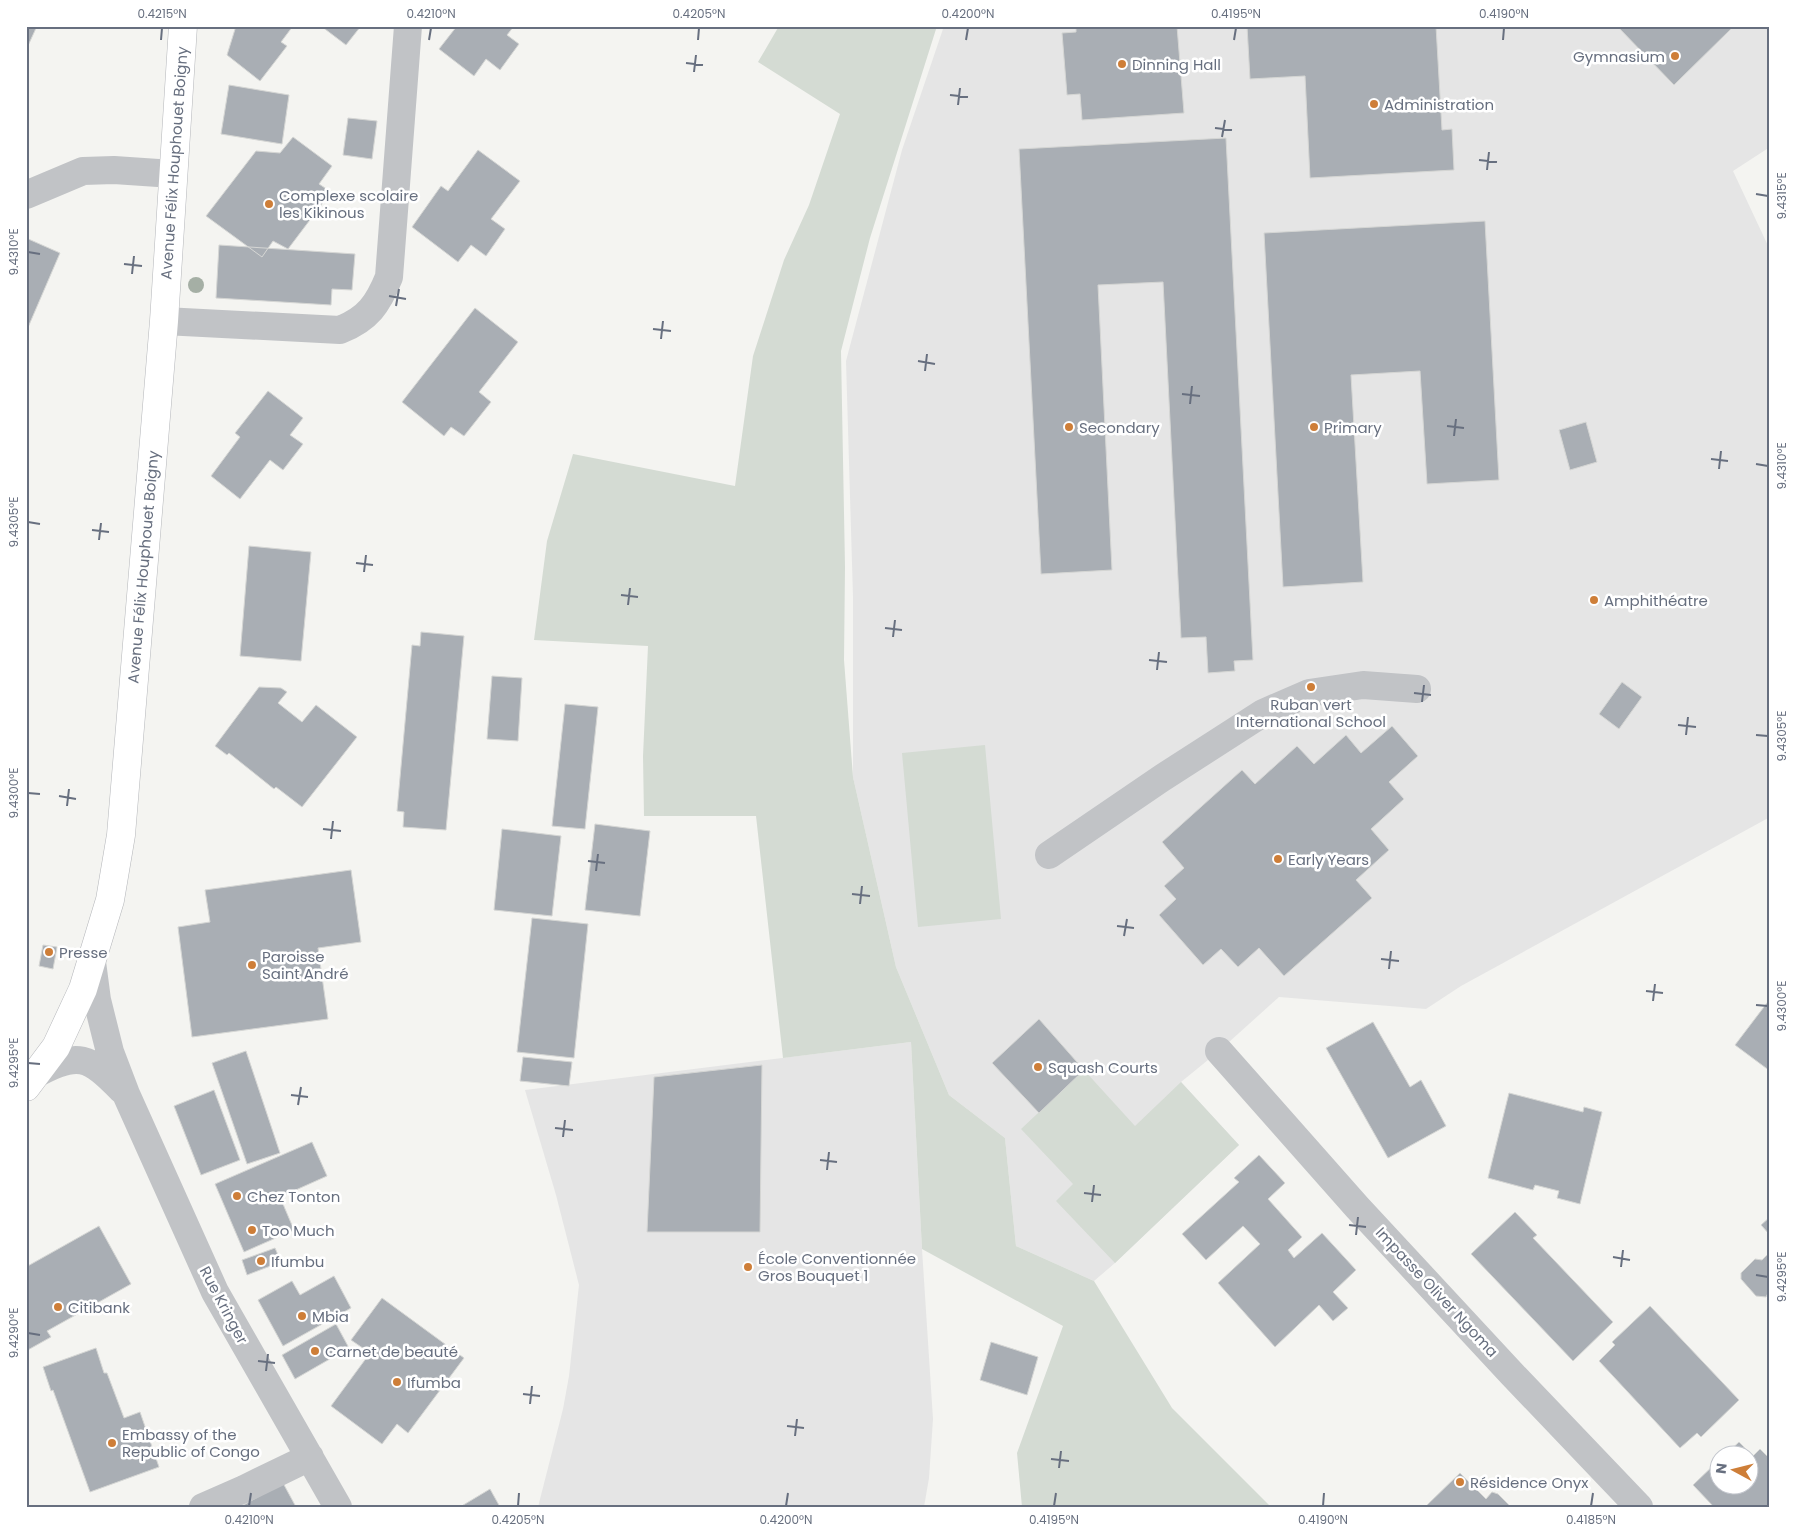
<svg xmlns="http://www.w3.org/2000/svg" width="1796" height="1533" viewBox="0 0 1796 1533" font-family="Poppins,sans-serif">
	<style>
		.built { fill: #e5e5e5 }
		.green { fill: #d4dbd3 }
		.building { fill: #a9aeb4; stroke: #d5d6d4 }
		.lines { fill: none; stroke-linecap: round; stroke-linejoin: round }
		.major-casing { stroke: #b4b6ba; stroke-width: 29 }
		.minor { stroke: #c1c3c6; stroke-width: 28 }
		.major { stroke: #fff; stroke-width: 28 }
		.tree { fill: #a5afa5 }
		.ticks { fill: none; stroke: #676f7f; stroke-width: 2 }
		.poi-dot { fill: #ce7e38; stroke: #fff; stroke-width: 2 }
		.labels { text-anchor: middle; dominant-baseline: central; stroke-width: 5; stroke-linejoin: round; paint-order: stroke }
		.poi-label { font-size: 15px; fill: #676f7f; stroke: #fff; text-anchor: start }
		.street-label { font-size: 15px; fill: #676f7f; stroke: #fff }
		.neatline { fill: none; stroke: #676f7f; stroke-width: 2 }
		.ticks-label { font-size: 12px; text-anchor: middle; fill: #676f7f }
	</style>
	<rect width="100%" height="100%" fill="#f4f4f1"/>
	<path class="built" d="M 944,26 L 1770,26 L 1770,147 L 1733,171 L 1770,250 L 1770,817 L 1461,986 L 1426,1009 L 1279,997 L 1219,1051 L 1181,1082 L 1239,1145 L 1115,1263 L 1094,1281 L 1016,1246 L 1005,1138 L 949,1095 L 896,967 L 853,777 L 853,597 L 846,361 L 902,150 Z
		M 911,1042 L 922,1249 L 933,1419 L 929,1478 L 924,1507 L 538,1507 L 563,1409 L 569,1376 L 579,1285 L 556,1195 L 525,1090 Z"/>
	<path class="green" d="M 779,26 L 937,26 L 870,238 L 841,351 L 845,567 L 844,660 L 853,777 L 896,967 L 949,1095 L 1005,1138 L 1016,1246 L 1094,1281 L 1172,1408 L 1271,1507 L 1022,1507 L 1017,1453 L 1063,1326 L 922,1249 L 911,1042 L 783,1058 L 756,816 L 644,816 L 643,756 L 648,646 L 534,640 L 547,541 L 573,454 L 735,486 L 753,356 L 784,260 L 809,205 L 840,114 L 758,62 Z
		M 985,745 L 1001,919 L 918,927 L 902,753 Z
		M 1084,1070 L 1135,1126 L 1181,1082 L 1239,1145 L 1115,1263 L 1056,1201 L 1073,1184 L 1021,1129 Z"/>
	<path class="building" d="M 26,26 L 37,26 L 26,50 Z
		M 236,26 L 293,26 L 281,42 L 287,46 L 260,81 L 227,55 Z
		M 321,26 L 361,26 L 346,45 Z
		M 457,26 L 514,26 L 507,35 L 519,44 L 500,70 L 486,59 L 474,76 L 439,49 Z
		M 1076,26 L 1177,26 L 1184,113 L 1082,120 L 1080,94 L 1067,95 L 1062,33 L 1076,32 Z
		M 1247,26 L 1436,26 L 1442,130 L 1452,129 L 1454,170 L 1310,178 L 1305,76 L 1250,79 Z
		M 1617,26 L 1734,26 L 1674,85 Z
		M 229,85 L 289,95 L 282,144 L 221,134 Z
		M 348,118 L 377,121 L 372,159 L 343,155 Z
		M 293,137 L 332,166 L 319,184 L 331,192 L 288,249 L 273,241 L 262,257 L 206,216 L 256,151 L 280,153 Z
		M 1226,138 L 1253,660 L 1234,661 L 1235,671 L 1208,673 L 1206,637 L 1181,638 L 1163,282 L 1098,285 L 1112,570 L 1041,574 L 1019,149 Z
		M 478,150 L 520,181 L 491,219 L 505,229 L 486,256 L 471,245 L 458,262 L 412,227 L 441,186 L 448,191 Z
		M 1485,221 L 1499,480 L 1427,484 L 1420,371 L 1351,375 L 1363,582 L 1283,587 L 1264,233 Z
		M 26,238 L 60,253 L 26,332 Z
		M 219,245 L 355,254 L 352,290 L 332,289 L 331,305 L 216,298 Z
		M 475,308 L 518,342 L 479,392 L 491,402 L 464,436 L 451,427 L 444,436 L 402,402 Z
		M 268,391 L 303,418 L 290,435 L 303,444 L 283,470 L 270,460 L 240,499 L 211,476 L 240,437 L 235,433 Z
		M 1586,422 L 1597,462 L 1570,470 L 1559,430 Z
		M 249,546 L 311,552 L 301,661 L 240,656 Z
		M 421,632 L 464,636 L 446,830 L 403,827 L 404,812 L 397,811 L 412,645 L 420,646 Z
		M 492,676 L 522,678 L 518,741 L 487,739 Z
		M 1622,682 L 1642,697 L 1619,729 L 1599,714 Z
		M 259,687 L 281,688 L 287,692 L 278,703 L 302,722 L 316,705 L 357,737 L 302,807 L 276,787 L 274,789 L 229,753 L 227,755 L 215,746 Z
		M 565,704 L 598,707 L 585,829 L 552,826 Z
		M 1392,726 L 1418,756 L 1389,782 L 1404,799 L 1371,829 L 1389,850 L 1356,880 L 1372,898 L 1284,976 L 1259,948 L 1238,967 L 1221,949 L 1203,965 L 1159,915 L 1176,899 L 1164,886 L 1184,868 L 1162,842 L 1242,770 L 1255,784 L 1297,746 L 1314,764 L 1346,735 L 1361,753 Z
		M 595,824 L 650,831 L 640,916 L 585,910 Z
		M 502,829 L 561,836 L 552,916 L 494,910 Z
		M 351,870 L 361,942 L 318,948 L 328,1019 L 192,1037 L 178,927 L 210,922 L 205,890 Z
		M 532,918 L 588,924 L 574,1058 L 517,1052 Z
		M 43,945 L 57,947 L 53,969 L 39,966 Z
		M 1770,999 L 1770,1071 L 1735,1045 Z
		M 1039,1019 L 1084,1070 L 1039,1113 L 992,1063 Z
		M 1373,1022 L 1410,1087 L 1421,1080 L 1446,1126 L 1388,1158 L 1326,1048 Z
		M 246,1051 L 280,1153 L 247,1164 L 212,1063 Z
		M 523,1057 L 572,1062 L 569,1086 L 520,1081 Z
		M 762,1065 L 760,1232 L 647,1232 L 654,1077 Z
		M 214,1090 L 240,1160 L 201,1175 L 174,1106 Z
		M 1509,1093 L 1583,1112 L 1584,1107 L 1602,1112 L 1580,1204 L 1557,1198 L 1559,1191 L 1535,1185 L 1533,1190 L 1488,1178 Z
		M 312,1142 L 327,1176 L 280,1197 L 294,1230 L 244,1252 L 215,1184 Z
		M 1259,1155 L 1285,1183 L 1268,1199 L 1302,1237 L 1288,1250 L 1294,1258 L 1322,1233 L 1356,1270 L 1333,1292 L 1348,1308 L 1333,1321 L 1319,1305 L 1275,1347 L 1218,1283 L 1260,1244 L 1243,1226 L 1206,1260 L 1182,1234 L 1239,1182 L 1234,1178 Z
		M 1515,1212 L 1537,1235 L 1533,1238 L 1613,1322 L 1573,1361 L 1471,1254 Z
		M 1770,1217 L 1770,1235 L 1761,1225 Z
		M 99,1226 L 131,1284 L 47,1331 L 51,1337 L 26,1351 L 26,1267 Z
		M 275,1248 L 281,1262 L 247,1275 L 242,1260 Z
		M 1770,1252 L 1770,1295 L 1768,1293 L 1766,1297 L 1756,1296 L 1741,1279 L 1741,1273 L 1755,1259 L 1762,1260 Z
		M 334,1276 L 351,1308 L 283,1346 L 258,1300 L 292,1281 L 300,1295 Z
		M 382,1298 L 464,1358 L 408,1433 L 397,1424 L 382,1444 L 331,1406 L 370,1353 L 351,1340 Z
		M 1650,1306 L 1739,1400 L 1701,1437 L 1697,1433 L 1680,1448 L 1599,1361 L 1615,1345 L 1612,1342 Z
		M 336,1324 L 349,1348 L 295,1379 L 282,1355 Z
		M 991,1342 L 1038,1357 L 1027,1395 L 980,1380 Z
		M 96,1348 L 104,1373 L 107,1373 L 124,1418 L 140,1412 L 159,1467 L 90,1492 L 53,1390 L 51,1391 L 43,1367 Z
		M 1739,1442 L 1753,1456 L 1760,1449 L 1770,1459 L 1770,1507 L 1714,1507 L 1693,1485 L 1718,1461 L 1718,1486 L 1748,1486 L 1748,1456 L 1724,1456 Z
		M 1460,1473 L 1486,1499 L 1492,1492 L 1498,1494 L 1511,1507 L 1425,1507 Z
		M 283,1483 L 296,1507 L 240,1507 Z
		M 490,1489 L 500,1507 L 460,1507 Z"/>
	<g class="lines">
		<defs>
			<path id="major" d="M 26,1087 L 56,1047 L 83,989 L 110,900 L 121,835 L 164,321 L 183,26"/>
		</defs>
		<use href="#major" class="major-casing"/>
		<path class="minor" d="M 26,195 L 83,171 L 114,170 L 173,174
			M 164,321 L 340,330 C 368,319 378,304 389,277 L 408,26
			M 1049,855 L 1162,778 L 1263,713 L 1309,693 L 1363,685 L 1417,689
			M 92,962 L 97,1000 L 110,1052 L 126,1094 L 215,1292 L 338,1507
			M 1219,1051 L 1357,1207 L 1512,1374 L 1639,1507
			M 36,1074 C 78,1051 89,1056 122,1090
			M 203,1507 L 244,1489 L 310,1457"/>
		<use href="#major" class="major"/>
	</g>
	<circle class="tree" cx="196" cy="285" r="8"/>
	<path class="ticks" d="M 161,40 L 162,28M 429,40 L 431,28M 698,40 L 699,28M 966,40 L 968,28M 1234,40 L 1236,28M 1503,40 L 1504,28M 686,63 L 703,65M 694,72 L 696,55M 950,95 L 968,97M 958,105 L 960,88M 1215,128 L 1232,130M 1222,137 L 1225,120M 1479,160 L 1497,162M 1487,170 L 1489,152M 1756,194 L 1768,196M 28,252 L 40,254M 124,264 L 142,266M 132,274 L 134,256M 389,296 L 406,299M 396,306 L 399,289M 653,329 L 671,331M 661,339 L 663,321M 918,361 L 935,364M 925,371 L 927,354M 1182,394 L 1200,396M 1190,404 L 1192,386M 1447,426 L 1464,428M 1454,436 L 1456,419M 1711,459 L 1728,461M 1756,464 L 1768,466M 1719,469 L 1721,451M 28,522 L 40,524M 92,530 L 109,532M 99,540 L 101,523M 356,563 L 373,565M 364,572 L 366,555M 621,595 L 638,597M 628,605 L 630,588M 885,628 L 902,630M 893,637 L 895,620M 1149,660 L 1167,662M 1157,670 L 1159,652M 1414,693 L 1431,695M 1422,702 L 1424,685M 1678,725 L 1696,727M 1686,735 L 1688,717M 1756,735 L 1768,736M 28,793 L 40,794M 59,796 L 76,799M 67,806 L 69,789M 323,829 L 341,831M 331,839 L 333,821M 588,861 L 605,863M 596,871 L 598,854M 852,894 L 870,896M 860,904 L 862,886M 1117,926 L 1134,928M 1124,936 L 1127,919M 1381,959 L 1399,961M 1389,969 L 1391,951M 1646,991 L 1663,993M 1653,1001 L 1655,984M 1756,1005 L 1768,1006M 28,1063 L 40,1064M 291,1095 L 308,1097M 298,1105 L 301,1087M 555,1128 L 573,1130M 563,1137 L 565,1120M 820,1160 L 837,1162M 827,1170 L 829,1152M 1084,1193 L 1101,1195M 1092,1202 L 1094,1185M 1349,1225 L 1366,1227M 1356,1235 L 1358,1217M 1613,1257 L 1630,1260M 1621,1267 L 1623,1250M 1756,1275 L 1768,1277M 28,1333 L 40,1335M 258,1361 L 275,1363M 266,1371 L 268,1354M 523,1394 L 540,1396M 530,1404 L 532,1386M 787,1426 L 804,1428M 795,1436 L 797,1419M 1051,1459 L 1069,1461M 1059,1468 L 1061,1451M 249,1506 L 251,1493M 518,1506 L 519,1493M 786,1506 L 788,1493M 1054,1506 L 1056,1493M 1323,1506 L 1324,1493M 1591,1506 L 1593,1493"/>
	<g class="poi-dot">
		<circle cx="1675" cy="56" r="5"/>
		<circle cx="1122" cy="64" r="5"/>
		<circle cx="1374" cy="104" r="5"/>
		<circle cx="269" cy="204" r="5"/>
		<circle cx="1069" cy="427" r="5"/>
		<circle cx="1314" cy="427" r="5"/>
		<circle cx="1594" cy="600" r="5"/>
		<circle cx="1311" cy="687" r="5"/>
		<circle cx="1278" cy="859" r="5"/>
		<circle cx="49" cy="952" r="5"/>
		<circle cx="252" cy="965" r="5"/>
		<circle cx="1038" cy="1067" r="5"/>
		<circle cx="237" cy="1196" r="5"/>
		<circle cx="252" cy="1230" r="5"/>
		<circle cx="261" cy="1261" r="5"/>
		<circle cx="748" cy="1267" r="5"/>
		<circle cx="58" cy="1307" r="5"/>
		<circle cx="302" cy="1316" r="5"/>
		<circle cx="315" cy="1351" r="5"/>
		<circle cx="397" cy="1382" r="5"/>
		<circle cx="112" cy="1443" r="5"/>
		<circle cx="1460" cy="1482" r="5"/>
	</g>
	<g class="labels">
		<g class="poi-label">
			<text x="1665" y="56" text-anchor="end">Gymnasium</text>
			<text x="1132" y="64">Dinning Hall</text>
			<text x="1384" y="104">Administration</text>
			<text x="279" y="195">Complexe scolaire<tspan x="279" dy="17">les Kikinous</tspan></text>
			<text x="1079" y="427">Secondary</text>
			<text x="1324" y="427">Primary</text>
			<text x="1604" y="600">Amphithéatre</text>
			<text x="1311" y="704" text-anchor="middle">Ruban vert<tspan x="1311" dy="17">International School</tspan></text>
			<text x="1288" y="859">Early Years</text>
			<text x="59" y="952">Presse</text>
			<text x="262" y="956">Paroisse<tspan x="262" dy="17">Saint André</tspan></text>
			<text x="1048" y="1067">Squash Courts</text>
			<text x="247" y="1196">Chez Tonton</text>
			<text x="262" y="1230">Too Much</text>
			<text x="758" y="1258">École Conventionnée<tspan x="758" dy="17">Gros Bouquet 1</tspan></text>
			<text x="271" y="1261">Ifumbu</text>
			<text x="68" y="1307">Citibank</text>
			<text x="312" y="1316">Mbia</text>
			<text x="325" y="1351">Carnet de beauté</text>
			<text x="407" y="1382">Ifumba</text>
			<text x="122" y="1434">Embassy of the<tspan x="122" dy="17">Republic of Congo</tspan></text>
			<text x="1470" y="1482">Résidence Onyx</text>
		</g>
		<g class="street-label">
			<text transform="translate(174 163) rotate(-86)">Avenue Félix Houphouet Boigny</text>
			<text transform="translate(143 567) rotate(-85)">Avenue Félix Houphouet Boigny</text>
			<text transform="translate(1437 1292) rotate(47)">Impasse Oliver Ngoma</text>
			<text transform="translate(224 1305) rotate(62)">Rue Kringer</text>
		</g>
	</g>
	<rect width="1796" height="1533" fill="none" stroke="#ffffff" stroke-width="55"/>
	<g transform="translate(1734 1470) rotate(277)"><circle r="24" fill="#ffffff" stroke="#c2c5cc"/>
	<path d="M0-4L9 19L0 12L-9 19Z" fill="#ce7e38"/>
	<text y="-8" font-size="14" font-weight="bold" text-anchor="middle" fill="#676f7f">N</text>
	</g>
	<rect x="28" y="28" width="1740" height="1478" class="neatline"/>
	<g class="ticks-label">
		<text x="162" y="18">0.4215°N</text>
		<text x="431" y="18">0.4210°N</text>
		<text x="699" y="18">0.4205°N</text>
		<text x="968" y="18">0.4200°N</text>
		<text x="1236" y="18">0.4195°N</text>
		<text x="1504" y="18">0.4190°N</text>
		<text transform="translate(1782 196) rotate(-90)" y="4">9.4315°E</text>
		<text transform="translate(14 252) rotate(-90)" y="4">9.4310°E</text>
		<text transform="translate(1782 466) rotate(-90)" y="4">9.4310°E</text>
		<text transform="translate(14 522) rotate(-90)" y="4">9.4305°E</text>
		<text transform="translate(1782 736) rotate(-90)" y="4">9.4305°E</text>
		<text transform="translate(14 793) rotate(-90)" y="4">9.4300°E</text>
		<text transform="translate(1782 1006) rotate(-90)" y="4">9.4300°E</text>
		<text transform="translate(14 1063) rotate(-90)" y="4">9.4295°E</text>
		<text transform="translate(1782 1277) rotate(-90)" y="4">9.4295°E</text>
		<text transform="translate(14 1333) rotate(-90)" y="4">9.4290°E</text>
		<text x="249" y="1524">0.4210°N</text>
		<text x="518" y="1524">0.4205°N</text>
		<text x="786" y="1524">0.4200°N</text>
		<text x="1054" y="1524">0.4195°N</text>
		<text x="1323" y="1524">0.4190°N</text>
		<text x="1591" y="1524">0.4185°N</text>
	</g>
</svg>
